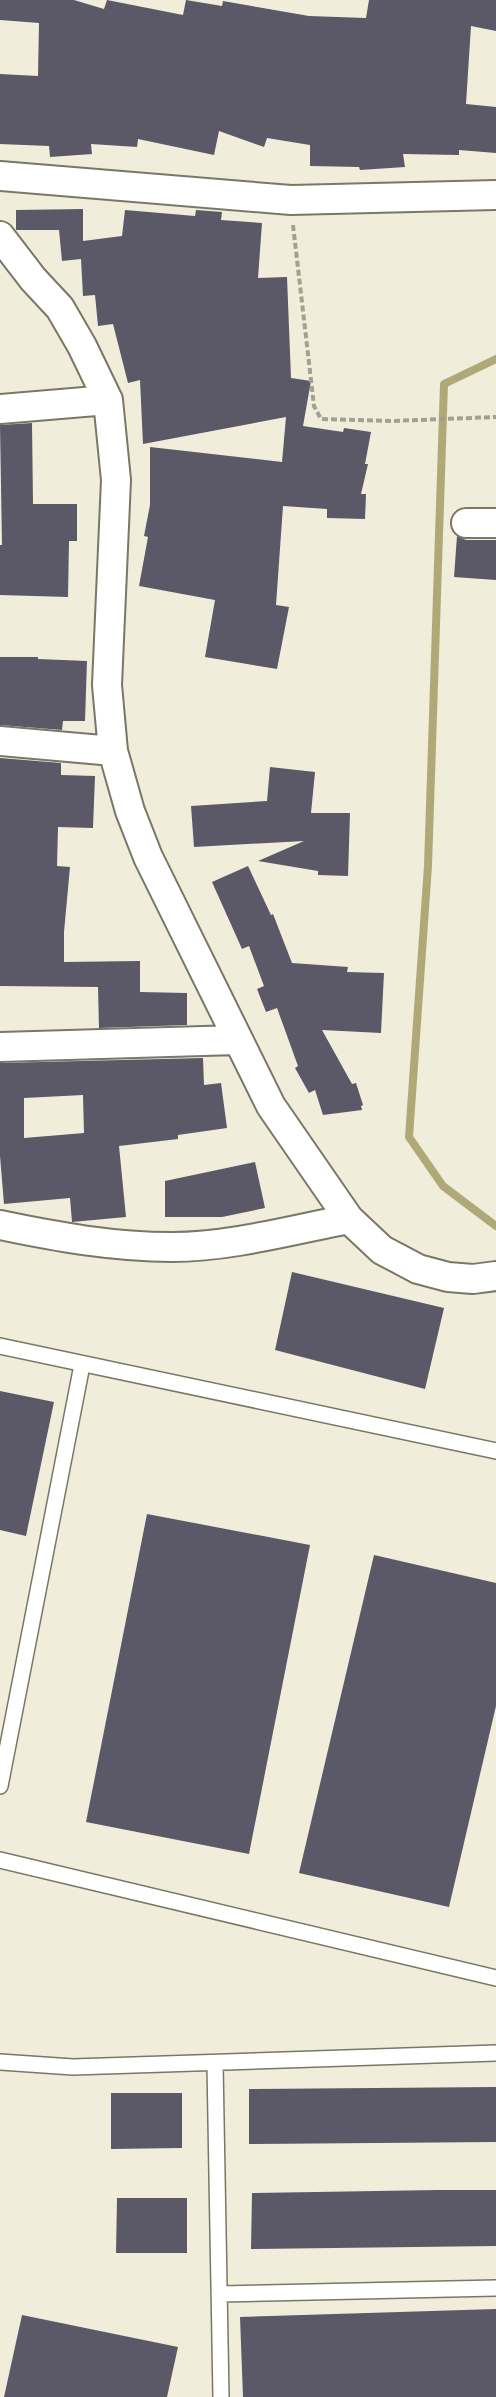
<svg xmlns="http://www.w3.org/2000/svg" width="496" height="2397" viewBox="0 0 496 2397" font-family="Cabin,sans-serif">
	<style>
		.lines { fill: none; stroke-linecap: round; stroke-linejoin: round }
		.stream { stroke: #b0a977; stroke-width: 8 }
		.building { fill: #5b5868; fill-rule: evenodd }
		.service-casing { stroke: #797766; stroke-width: 18 }
		.minor-casing { stroke: #797766; stroke-width: 32 }
		.path { stroke: #a1a091; stroke-width: 4; stroke-dasharray: 6 3; stroke-linecap: butt }
		.service { stroke: #fff; stroke-width: 15 }
		.minor { stroke: #fff; stroke-width: 28 }
	</style>
	<rect width="100%" height="100%" fill="#f0eedb"/>
	<g class="lines">
		<path class="stream" d="M 496,359 L 444,384 L 428,866 L 409,1137 L 443,1186 L 496,1226"/>
	</g>
	<path class="building" d="M 0,0 L 74,0 L 104,9 L 107,0 L 183,15 L 186,0 L 222,6 L 223,1 L 309,16 L 366,18 L 369,0 L 496,0 L 496,31 L 471,26 L 466,104 L 496,107 L 496,153 L 459,150 L 459,155 L 403,154 L 405,167 L 360,170 L 359,167 L 310,166 L 310,145 L 267,138 L 264,147 L 219,131 L 214,155 L 138,139 L 137,147 L 91,144 L 92,154 L 50,157 L 49,146 L 0,144 L 0,74 L 38,76 L 39,23 L 0,20 Z
		M 83,209 L 83,241 L 122,236 L 125,210 L 195,216 L 196,210 L 222,212 L 221,220 L 262,223 L 258,278 L 287,277 L 291,378 L 311,381 L 303,426 L 343,432 L 344,428 L 371,432 L 365,464 L 368,464 L 361,494 L 366,494 L 365,519 L 327,518 L 327,509 L 283,506 L 276,605 L 289,607 L 277,669 L 205,657 L 215,600 L 139,586 L 148,537 L 144,536 L 150,505 L 150,447 L 282,462 L 286,417 L 143,444 L 140,380 L 128,383 L 113,324 L 98,326 L 95,295 L 83,296 L 81,259 L 62,261 L 59,230 L 16,230 L 16,210 Z
		M 32,423 L 33,504 L 77,504 L 77,541 L 69,541 L 68,597 L 0,595 L 0,545 L 2,545 L 0,425 Z
		M 457,536 L 466,540 L 496,540 L 496,580 L 454,577 Z
		M 0,657 L 38,657 L 38,659 L 87,661 L 85,721 L 63,721 L 62,730 L 0,725 Z
		M 0,758 L 61,763 L 61,775 L 95,776 L 93,828 L 58,827 L 57,866 L 70,867 L 64,932 L 64,962 L 140,961 L 140,992 L 187,993 L 187,1025 L 99,1028 L 98,987 L 0,986 Z
		M 270,767 L 315,772 L 311,813 L 350,813 L 348,876 L 318,875 L 318,871 L 258,861 L 304,841 L 194,847 L 191,806 L 267,801 Z
		M 248,866 L 271,915 L 273,914 L 292,963 L 348,967 L 347,972 L 384,973 L 381,1033 L 322,1030 L 352,1084 L 356,1083 L 363,1105 L 361,1106 L 362,1110 L 323,1115 L 315,1090 L 309,1093 L 295,1068 L 298,1066 L 277,1008 L 266,1012 L 257,989 L 264,986 L 249,946 L 242,949 L 212,882 Z
		M 203,1058 L 204,1085 L 221,1083 L 227,1128 L 178,1135 L 178,1139 L 119,1146 L 126,1217 L 72,1222 L 70,1198 L 4,1204 L 0,1156 L 0,1063 ZM 83,1095 L 84,1133 L 24,1138 L 24,1098 Z
		M 255,1162 L 265,1208 L 222,1217 L 165,1217 L 165,1181 Z
		M 292,1272 L 444,1308 L 425,1389 L 275,1350 Z
		M 0,1391 L 54,1402 L 26,1536 L 0,1530 Z
		M 147,1514 L 310,1545 L 249,1854 L 86,1822 Z
		M 374,1555 L 496,1583 L 496,1706 L 449,1907 L 299,1873 Z
		M 496,2087 L 496,2142 L 249,2144 L 249,2089 Z
		M 111,2093 L 182,2093 L 182,2148 L 111,2149 Z
		M 438,2190 L 496,2190 L 496,2246 L 251,2249 L 252,2193 Z
		M 117,2198 L 187,2198 L 187,2253 L 116,2253 Z
		M 496,2309 L 496,2397 L 243,2397 L 240,2317 Z
		M 22,2315 L 178,2347 L 167,2397 L 4,2397 Z"/>
	<g class="lines">
		<defs>
			<path id="service" d="M 0,1346 L 496,1451
				M 0,1786 L 82,1365
				M 0,1860 L 496,1978
				M 0,2062 L 73,2067 L 496,2053
				M 215,2064 L 221,2397
				M 220,2294 L 496,2288"/>
			<path id="minor" d="M 0,176 L 291,200 L 496,195
				M 0,236 L 33,279 L 60,308 L 82,346 L 108,400 L 116,480 L 107,685 L 113,751 L 130,811 L 148,857 L 271,1106 L 349,1219 L 382,1250 L 418,1269 L 448,1277 L 473,1279 L 496,1276
				M 0,409 L 108,400
				M 466,523 L 496,523
				M 0,741 L 113,751
				M 0,1047 L 237,1040
				M 0,1225 C 57,1237 114,1247 172,1247 C 230,1247 292,1230 349,1219"/>
		</defs>
		<use href="#service" class="service-casing"/>
		<use href="#minor" class="minor-casing"/>
		<path class="path" d="M 293,225 L 314,406 L 321,419 L 392,421 L 496,417"/>
		<use href="#service" class="service"/>
		<use href="#minor" class="minor"/>
	</g>
</svg>
